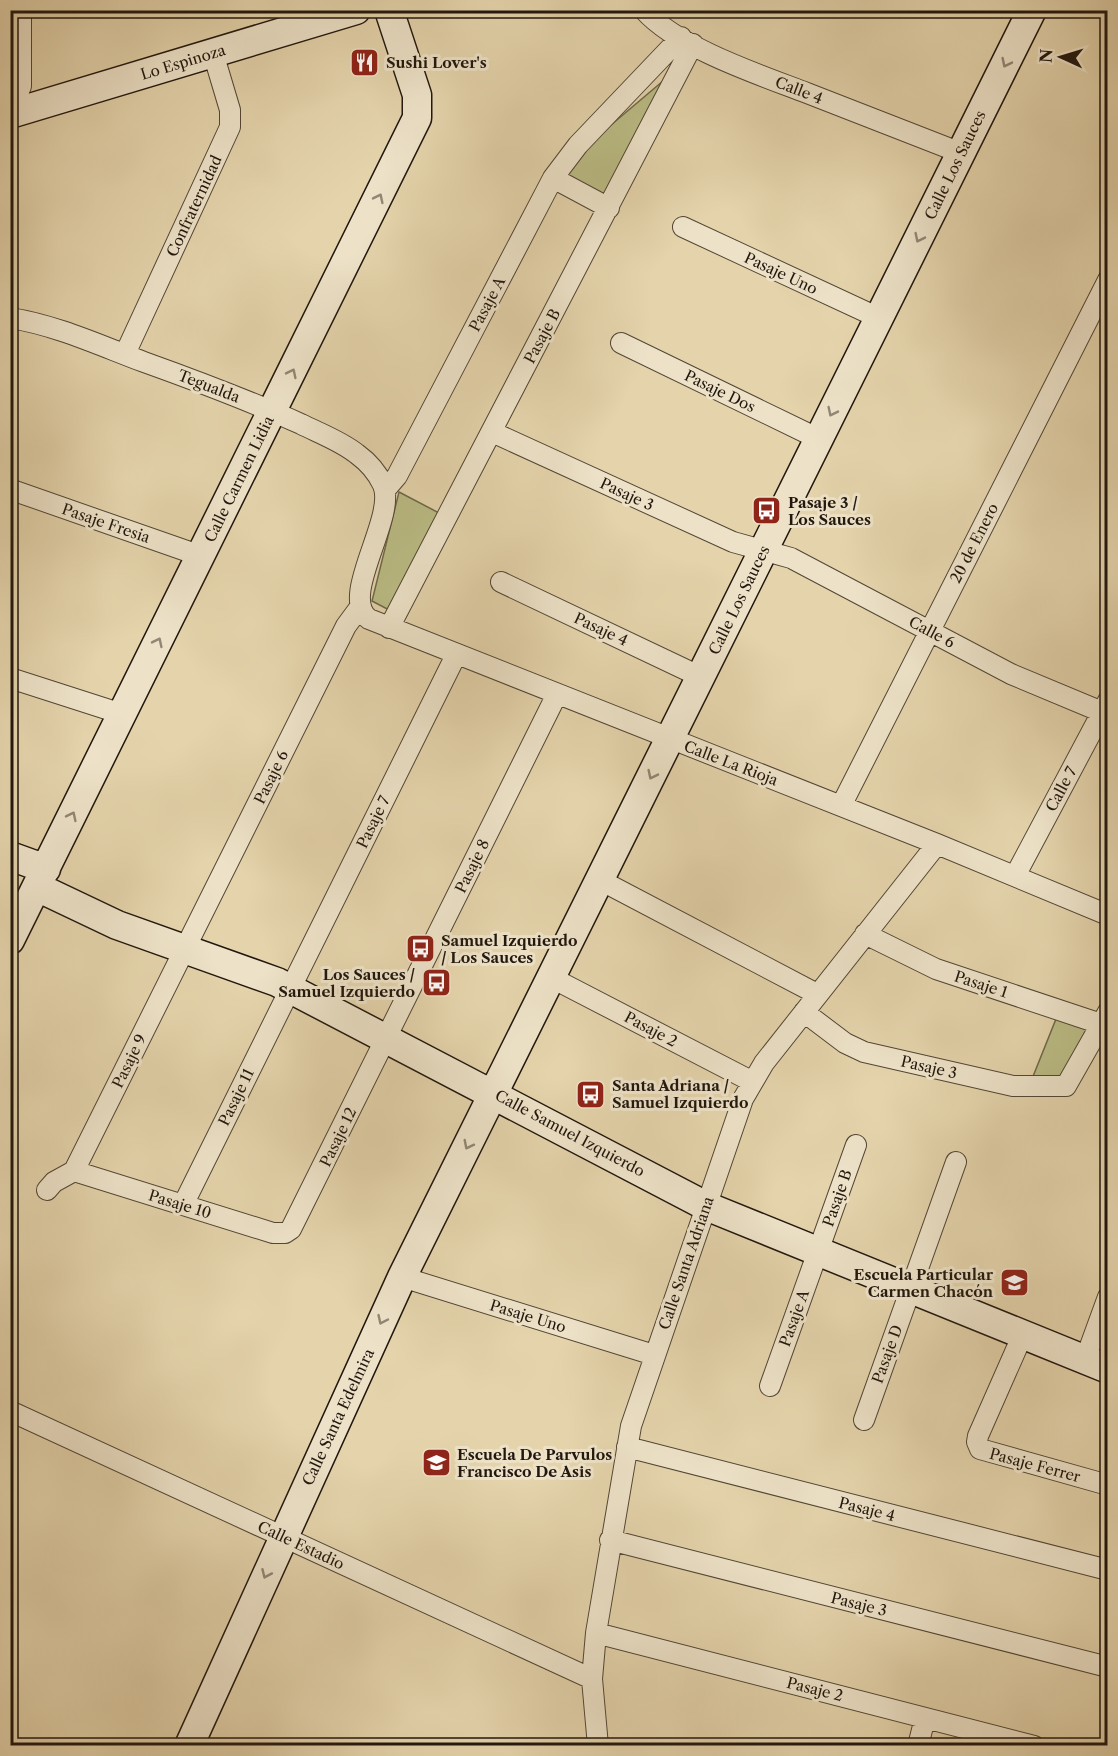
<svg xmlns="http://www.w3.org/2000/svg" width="1118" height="1756" viewBox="0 0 1118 1756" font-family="'Libre Caslon Text',serif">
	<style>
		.green { fill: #babb84; stroke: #6e6949; stroke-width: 1.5 }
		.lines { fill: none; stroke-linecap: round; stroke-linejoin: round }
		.street-casing { stroke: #524635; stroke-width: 22 }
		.secondary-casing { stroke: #21170e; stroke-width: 31 }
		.street { stroke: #ede2c8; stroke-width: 20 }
		.secondary { stroke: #ede2c8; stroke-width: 28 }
		.oneway { stroke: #918774 }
		.labels { text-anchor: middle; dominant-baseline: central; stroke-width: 6; stroke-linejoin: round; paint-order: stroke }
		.street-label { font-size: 15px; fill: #21170e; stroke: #ede2c8 }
		.poi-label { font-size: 15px; font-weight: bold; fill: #21170e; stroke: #ede2c8; text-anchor: start }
	</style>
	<rect width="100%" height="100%" fill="#e4d3ab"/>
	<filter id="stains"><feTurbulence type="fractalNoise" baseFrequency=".00333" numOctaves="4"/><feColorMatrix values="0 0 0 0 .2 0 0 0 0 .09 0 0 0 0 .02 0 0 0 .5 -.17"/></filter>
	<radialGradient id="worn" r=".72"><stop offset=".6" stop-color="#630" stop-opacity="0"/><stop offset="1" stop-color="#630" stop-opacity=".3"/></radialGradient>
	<path class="green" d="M 676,70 L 607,200 L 565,176 L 579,152 Z
		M 399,492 L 441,514 L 391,611 L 372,601 Z
		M 1056,1019 L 1089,1027 L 1062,1076 L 1032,1079 Z"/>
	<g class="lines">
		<defs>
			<path id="street" d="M 644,10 C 678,48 760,75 807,93 C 859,113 910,133 961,153
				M 10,114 L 21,86 L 21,10
				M 553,178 L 609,208
				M 683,227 L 879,318
				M 10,318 C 56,325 101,346 144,362 C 197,381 250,401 301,424 C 319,433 341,441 357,454 C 368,462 377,472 383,485 C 397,518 338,597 369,619 L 937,844 L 1108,915
				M 621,343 L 819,439
				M 125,354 L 230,127 L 230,110 L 213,53
				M 492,432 L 733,542 L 791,558 L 1011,674 L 1102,712
				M 12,490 L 201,556
				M 385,490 L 397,476 L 553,178 L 578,145 L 681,37
				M 501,582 L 701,677
				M 389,628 L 693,44
				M 10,678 L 122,714
				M 841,806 L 1108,280
				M 1015,876 L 1108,701
				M 600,880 L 817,994
				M 865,934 L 936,969 L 1101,1024
				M 552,978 L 751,1081
				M 804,1012 L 845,1043 L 864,1052 L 1013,1086 L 1066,1086 L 1108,1012
				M 74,1171 L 273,1233 L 285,1233 L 291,1229 L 557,694
				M 47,1190 L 54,1182 L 74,1171 L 346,626 L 360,607
				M 183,1205 L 456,655
				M 402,1277 L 654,1355
				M 1023,1334 L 978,1436 L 977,1442 L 980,1449 L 1108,1485
				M 1085,1360 L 1108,1297
				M 770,1386 L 856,1145
				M 10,1411 L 592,1679
				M 864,1420 L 956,1162
				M 627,1447 L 1108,1570
				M 610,1540 L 1108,1667
				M 596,1633 L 1034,1746
				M 598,1746 L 592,1679 L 596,1633 L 631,1426 L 743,1099 L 764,1063 L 937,844
				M 918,1746 L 925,1718"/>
			<path id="secondary" d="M 10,114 L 356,10
				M 10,856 L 46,869
				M 37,887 L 117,925 L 277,982 L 706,1206 L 1108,1369
				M 10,940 L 417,118 L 417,95 L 389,10
				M 189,1746 L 402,1277 L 1032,10"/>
		</defs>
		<use href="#street" class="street-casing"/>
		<use href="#secondary" class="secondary-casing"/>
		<use href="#street" class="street"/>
		<use href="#secondary" class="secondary"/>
	</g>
	<defs><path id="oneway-chevron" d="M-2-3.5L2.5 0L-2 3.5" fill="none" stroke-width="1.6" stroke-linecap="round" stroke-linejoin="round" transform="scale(1.5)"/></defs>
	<g class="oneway">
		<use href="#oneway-chevron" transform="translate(1006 63) rotate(116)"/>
		<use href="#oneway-chevron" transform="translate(379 198) rotate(-64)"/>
		<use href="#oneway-chevron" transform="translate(919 238) rotate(116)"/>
		<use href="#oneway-chevron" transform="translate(292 373) rotate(-64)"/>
		<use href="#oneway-chevron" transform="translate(832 412) rotate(116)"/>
		<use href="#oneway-chevron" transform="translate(158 642) rotate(-64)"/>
		<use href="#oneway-chevron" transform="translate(652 775) rotate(116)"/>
		<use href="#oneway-chevron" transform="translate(72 816) rotate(-64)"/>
		<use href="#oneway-chevron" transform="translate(468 1145) rotate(117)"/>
		<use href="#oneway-chevron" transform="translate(382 1320) rotate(115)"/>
		<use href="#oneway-chevron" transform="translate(266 1574) rotate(114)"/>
	</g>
	<defs>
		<symbol id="restaurant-square" viewBox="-11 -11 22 22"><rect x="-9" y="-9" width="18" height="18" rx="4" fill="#8f2418" stroke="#ede2c8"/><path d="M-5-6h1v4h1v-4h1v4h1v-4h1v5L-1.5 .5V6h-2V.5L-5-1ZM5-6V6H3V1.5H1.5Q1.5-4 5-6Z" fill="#fff"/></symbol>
		<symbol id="bus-square" viewBox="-11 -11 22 22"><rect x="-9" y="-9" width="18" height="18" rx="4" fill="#8f2418" stroke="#ede2c8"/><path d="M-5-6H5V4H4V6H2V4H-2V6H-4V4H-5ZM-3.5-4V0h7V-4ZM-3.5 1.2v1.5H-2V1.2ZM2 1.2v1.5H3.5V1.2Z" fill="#fff"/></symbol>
		<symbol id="school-square" viewBox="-11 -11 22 22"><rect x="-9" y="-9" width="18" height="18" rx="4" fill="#8f2418" stroke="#ede2c8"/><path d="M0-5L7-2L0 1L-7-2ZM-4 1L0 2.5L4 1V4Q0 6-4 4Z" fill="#fff"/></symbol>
	</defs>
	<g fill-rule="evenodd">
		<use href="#restaurant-square" x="348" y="46" width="33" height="33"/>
		<use href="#bus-square" x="750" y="494" width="33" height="33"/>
		<use href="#bus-square" x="404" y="932" width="33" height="33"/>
		<use href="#bus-square" x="420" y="966" width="33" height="33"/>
		<use href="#bus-square" x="574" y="1078" width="33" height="33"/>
		<use href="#school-square" x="998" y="1266" width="33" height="33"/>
		<use href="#school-square" x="420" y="1446" width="33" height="33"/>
	</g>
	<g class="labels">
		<g class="street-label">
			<text transform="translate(183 62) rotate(-17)">Lo Espinoza</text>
			<text transform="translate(799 90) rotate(21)">Calle 4</text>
			<text transform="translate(955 165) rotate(-64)">Calle Los Sauces</text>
			<text transform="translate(194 206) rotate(-65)">Confraternidad</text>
			<text transform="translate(781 273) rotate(25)">Pasaje Uno</text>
			<text transform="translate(487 304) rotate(-62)">Pasaje A</text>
			<text transform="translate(542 336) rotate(-62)">Pasaje B</text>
			<text transform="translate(209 386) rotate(21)">Tegualda</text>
			<text transform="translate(720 391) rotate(26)">Pasaje Dos</text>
			<text transform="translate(239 479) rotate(-64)">Calle Carmen Lidia</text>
			<text transform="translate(627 494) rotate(25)">Pasaje 3</text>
			<text transform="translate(106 523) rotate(19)">Pasaje Fresia</text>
			<text transform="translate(974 543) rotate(-63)">20 de Enero</text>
			<text transform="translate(739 600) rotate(-64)">Calle Los Sauces</text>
			<text transform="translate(601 629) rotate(25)">Pasaje 4</text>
			<text transform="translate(932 632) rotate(28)">Calle 6</text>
			<text transform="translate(731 763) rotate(21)">Calle La Rioja</text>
			<text transform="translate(271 777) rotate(-64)">Pasaje 6</text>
			<text transform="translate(1061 789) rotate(-62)">Calle 7</text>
			<text transform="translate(373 822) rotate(-64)">Pasaje 7</text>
			<text transform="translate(472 866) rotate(-64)">Pasaje 8</text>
			<text transform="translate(981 984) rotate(18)">Pasaje 1</text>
			<text transform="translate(651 1029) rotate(28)">Pasaje 2</text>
			<text transform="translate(129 1061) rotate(-64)">Pasaje 9</text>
			<text transform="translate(929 1067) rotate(13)">Pasaje 3</text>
			<text transform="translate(236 1097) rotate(-64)">Pasaje 11</text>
			<text transform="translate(570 1133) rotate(28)">Calle Samuel Izquierdo</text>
			<text transform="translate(338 1137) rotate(-64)">Pasaje 12</text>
			<text transform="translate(837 1198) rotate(-71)">Pasaje B</text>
			<text transform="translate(180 1204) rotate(17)">Pasaje 10</text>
			<text transform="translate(686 1263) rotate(-71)">Calle Santa Adriana</text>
			<text transform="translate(528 1316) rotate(17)">Pasaje Uno</text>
			<text transform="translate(794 1318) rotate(-70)">Pasaje A</text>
			<text transform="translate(887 1354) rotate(-70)">Pasaje D</text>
			<text transform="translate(338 1417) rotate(-65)">Calle Santa Edelmira</text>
			<text transform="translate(1035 1465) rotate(15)">Pasaje Ferrer</text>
			<text transform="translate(867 1509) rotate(14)">Pasaje 4</text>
			<text transform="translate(301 1545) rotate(25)">Calle Estadio</text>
			<text transform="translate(859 1604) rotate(14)">Pasaje 3</text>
			<text transform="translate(815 1689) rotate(14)">Pasaje 2</text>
		</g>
		<g class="poi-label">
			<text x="386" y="62">Sushi Lover's</text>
			<text x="788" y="502">Pasaje 3 /<tspan x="788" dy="17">Los Sauces</tspan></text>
			<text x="441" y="940">Samuel Izquierdo<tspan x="441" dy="17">/ Los Sauces</tspan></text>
			<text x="415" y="974" text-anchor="end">Los Sauces /<tspan x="415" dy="17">Samuel Izquierdo</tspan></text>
			<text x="612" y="1085">Santa Adriana /<tspan x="612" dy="17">Samuel Izquierdo</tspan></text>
			<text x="993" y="1274" text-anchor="end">Escuela Particular<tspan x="993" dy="17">Carmen Chacón</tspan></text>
			<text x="457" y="1454">Escuela De Parvulos<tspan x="457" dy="17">Francisco De Asis</tspan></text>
		</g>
	</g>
	<rect width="1118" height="1756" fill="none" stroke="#e4d3ab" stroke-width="36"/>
	<rect x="12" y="12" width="1094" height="1732" fill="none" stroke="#21170e" stroke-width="3"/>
	<rect x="18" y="18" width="1082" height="1720" fill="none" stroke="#21170e" stroke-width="1.5"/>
	<g transform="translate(1061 57) rotate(274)" stroke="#ede2c8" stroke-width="4.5" paint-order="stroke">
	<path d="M0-4.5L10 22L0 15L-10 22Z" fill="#21170e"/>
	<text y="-9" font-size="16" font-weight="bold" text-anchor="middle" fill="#21170e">N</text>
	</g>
	<rect width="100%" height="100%" filter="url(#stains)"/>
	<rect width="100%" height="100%" fill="url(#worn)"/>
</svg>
